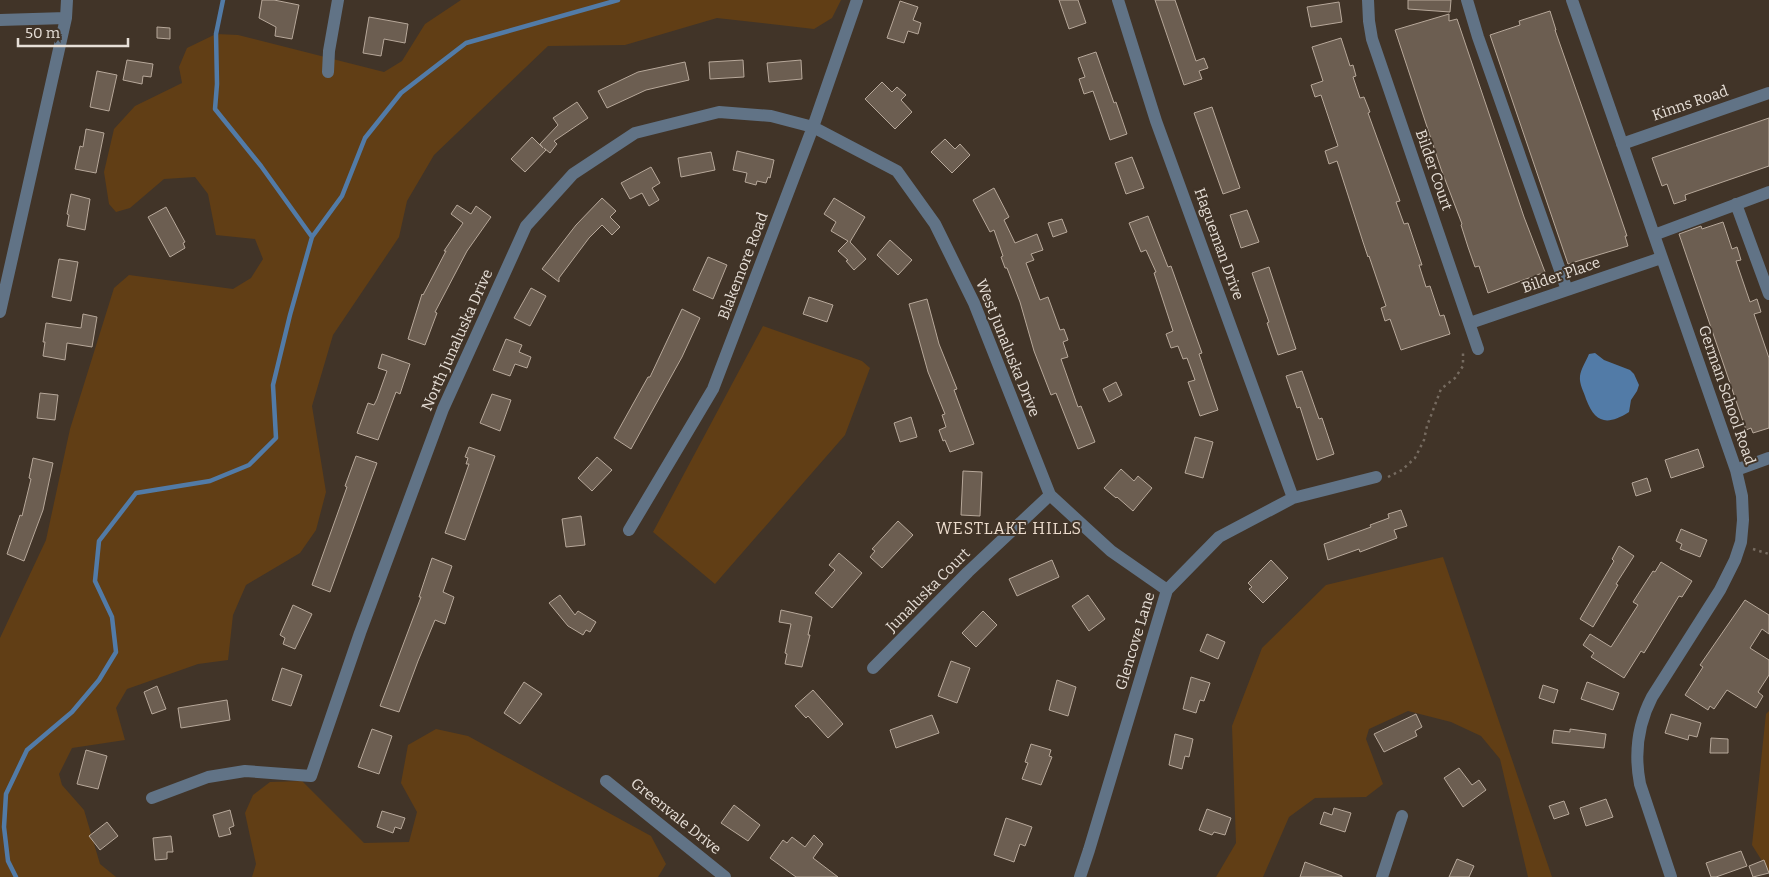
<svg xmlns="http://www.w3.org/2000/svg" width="1769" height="877" viewBox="0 0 1769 877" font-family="Bitter,serif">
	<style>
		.green { fill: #613e15 }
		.water { fill: #527ba7 }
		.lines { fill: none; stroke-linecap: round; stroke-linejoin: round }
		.stream { stroke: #527ba7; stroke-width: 4.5 }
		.building { fill: #6c5e51; stroke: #b7a89a }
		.path { stroke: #766b60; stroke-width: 2.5; stroke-dasharray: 2.5 4; stroke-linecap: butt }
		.minor { stroke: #617386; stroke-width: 12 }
		.labels { text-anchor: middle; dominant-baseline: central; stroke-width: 4; stroke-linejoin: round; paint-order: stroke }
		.street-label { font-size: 15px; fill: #e7dfd7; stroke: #413428 }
		.neighbourhood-label { font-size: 16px; letter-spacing: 1px; fill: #edddce; stroke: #413428 }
	</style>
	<rect width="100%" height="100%" fill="#413428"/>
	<path class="green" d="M 461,0 L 841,0 L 832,18 L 814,29 L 717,18 L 625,45 L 548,46 L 434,155 L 407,201 L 399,237 L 333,335 L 312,406 L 326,492 L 316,530 L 300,553 L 246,585 L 233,615 L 228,660 L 198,664 L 127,689 L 116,708 L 125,740 L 72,748 L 59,774 L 62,785 L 84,810 L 100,864 L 116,877 L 0,877 L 0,638 L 46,540 L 70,429 L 114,288 L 129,275 L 233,289 L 251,278 L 263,259 L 255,239 L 216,235 L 208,194 L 195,177 L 164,179 L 130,208 L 116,212 L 109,204 L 104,172 L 114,129 L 135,106 L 182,83 L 179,67 L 187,48 L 216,34 L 238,35 L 384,72 L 402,61 L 425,24 Z
		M 763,326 L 862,361 L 870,368 L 845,435 L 715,584 L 653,532 Z
		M 1443,557 L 1552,877 L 1528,877 L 1500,759 L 1481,736 L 1451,722 L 1408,711 L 1369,729 L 1366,739 L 1383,784 L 1366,797 L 1315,798 L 1289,817 L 1263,877 L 1216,877 L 1236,843 L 1232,726 L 1262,648 L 1326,585 Z
		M 1769,711 L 1769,872 L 1752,845 L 1766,714 Z
		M 436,729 L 468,736 L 651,836 L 666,864 L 658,877 L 252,877 L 256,864 L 245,813 L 253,795 L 270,782 L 302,781 L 364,843 L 409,842 L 417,812 L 401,783 L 408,745 Z"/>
	<path class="water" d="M 1595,353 L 1604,360 L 1630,370 L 1634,374 L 1639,385 L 1637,391 L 1631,400 L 1629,412 C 1607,426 1595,423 1586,399 C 1584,392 1579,384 1580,376 C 1581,369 1586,361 1589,354 Z"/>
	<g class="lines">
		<path class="stream" d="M 223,0 L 216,34 L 217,84 L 215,109 L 261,166 L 312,237
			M 16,877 L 8,861 L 4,827 L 6,794 L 27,750 L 72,712 L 99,680 L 116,652 L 112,617 L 95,581 L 99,541 L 136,493 L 210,481 L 249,465 L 276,438 L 273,385 L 290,315 L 312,237 L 342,196 L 365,138 L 401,93 L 466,43 L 618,0"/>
	</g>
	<path class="building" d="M 262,0 L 274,0 L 299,5 L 292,39 L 275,36 L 276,27 L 259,18 Z
		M 1059,0 L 1078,0 L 1086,23 L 1069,29 Z
		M 1155,0 L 1175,0 L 1196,61 L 1204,58 L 1208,68 L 1199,71 L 1202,79 L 1184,85 Z
		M 1408,0 L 1451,0 L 1450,12 L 1408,9 Z
		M 900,1 L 918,7 L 913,20 L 921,23 L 918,34 L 908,31 L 904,43 L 887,38 Z
		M 1339,2 L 1342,22 L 1311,27 L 1307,7 Z
		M 1550,11 L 1556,30 L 1555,30 L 1614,198 L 1627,236 L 1625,236 L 1628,246 L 1568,264 L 1490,35 L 1520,25 L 1519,21 Z
		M 1449,14 L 1449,21 L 1457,19 L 1524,217 L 1545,272 L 1488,293 L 1479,266 L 1475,267 L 1468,247 L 1461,225 L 1462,224 L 1441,169 L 1395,30 Z
		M 369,17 L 408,24 L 405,43 L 384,39 L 381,56 L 363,53 Z
		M 157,27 L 170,28 L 170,39 L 157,38 Z
		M 1341,38 L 1350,66 L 1353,65 L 1356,76 L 1353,77 L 1360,98 L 1364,97 L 1370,112 L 1368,113 L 1400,201 L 1396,202 L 1404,224 L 1408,223 L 1422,265 L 1419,265 L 1426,287 L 1430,286 L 1440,316 L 1444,315 L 1450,334 L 1401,350 L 1390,319 L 1385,321 L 1381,308 L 1386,306 L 1369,256 L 1368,257 L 1363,242 L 1337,161 L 1329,164 L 1325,151 L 1338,146 L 1321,95 L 1315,97 L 1311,85 L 1323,81 L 1312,47 Z
		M 1096,52 L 1114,103 L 1116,102 L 1127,134 L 1110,140 L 1093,91 L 1084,94 L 1079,79 L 1085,77 L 1078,58 Z
		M 127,60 L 153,64 L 151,77 L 143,76 L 142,84 L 123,80 Z
		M 743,60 L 744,77 L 710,79 L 709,62 Z
		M 801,60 L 802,79 L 769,82 L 767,63 Z
		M 685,62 L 689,80 L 646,90 L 607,108 L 598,91 L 638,72 Z
		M 97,71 L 117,75 L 109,111 L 90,107 Z
		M 882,82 L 892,92 L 897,87 L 906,95 L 901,100 L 912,112 L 895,129 L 865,99 Z
		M 577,102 L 588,118 L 554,141 L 557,144 L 550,153 L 544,148 L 546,150 L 525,172 L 511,159 L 532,137 L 543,148 L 540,144 L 558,125 L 553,118 Z
		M 1212,107 L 1240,188 L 1223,194 L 1194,113 Z
		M 1769,118 L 1769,166 L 1685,195 L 1686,200 L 1674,204 L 1667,184 L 1662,186 L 1652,158 Z
		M 86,129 L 104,133 L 96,173 L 75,169 L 80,146 L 83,147 Z
		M 945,139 L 955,149 L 960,144 L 970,155 L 952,173 L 931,152 Z
		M 737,151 L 774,160 L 770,178 L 768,177 L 766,183 L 757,181 L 756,185 L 745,182 L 747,173 L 733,170 Z
		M 711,152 L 715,170 L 681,177 L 678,158 Z
		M 1132,157 L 1144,188 L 1126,194 L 1115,163 Z
		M 651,167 L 660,183 L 652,188 L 659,200 L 649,206 L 642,193 L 630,199 L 621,183 Z
		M 994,188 L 1009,217 L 1004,220 L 1015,243 L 1037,234 L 1043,250 L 1031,254 L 1034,260 L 1026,263 L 1040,300 L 1048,297 L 1060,330 L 1064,329 L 1068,340 L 1063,342 L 1068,357 L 1061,359 L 1078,407 L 1081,406 L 1095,442 L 1078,449 L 1056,393 L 1051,395 L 1034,351 L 1020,302 L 1007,268 L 1005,268 L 1001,257 L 1003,256 L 994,230 L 990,232 L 973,200 Z
		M 71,194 L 90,199 L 85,230 L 67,226 L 69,215 L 67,214 Z
		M 602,198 L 616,211 L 610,217 L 620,227 L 612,235 L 602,225 L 589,238 L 559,278 L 559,282 L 542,269 L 576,225 Z
		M 834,198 L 865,217 L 850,242 L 866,259 L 854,270 L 846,261 L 848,260 L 838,251 L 848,241 L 831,231 L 836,222 L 824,214 Z
		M 457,205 L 471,214 L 476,206 L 491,217 L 467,251 L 435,312 L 437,313 L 425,345 L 408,339 L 422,294 L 423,295 L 446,251 L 444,251 L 463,223 L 451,214 Z
		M 166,207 L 185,242 L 183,243 L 185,248 L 170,257 L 148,217 Z
		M 1247,210 L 1259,242 L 1241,248 L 1230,215 Z
		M 1148,216 L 1168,267 L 1171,266 L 1202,353 L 1199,354 L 1218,410 L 1200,416 L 1188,382 L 1195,380 L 1187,358 L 1183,359 L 1178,346 L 1171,348 L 1166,334 L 1173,331 L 1154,273 L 1156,272 L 1146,250 L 1141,252 L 1129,223 Z
		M 1062,219 L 1067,232 L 1053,237 L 1048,223 Z
		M 1723,222 L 1732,249 L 1737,247 L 1741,260 L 1736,261 L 1750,302 L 1757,299 L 1761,312 L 1754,314 L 1769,358 L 1769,428 L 1753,433 L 1751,428 L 1746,430 L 1679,234 L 1701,226 L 1702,229 Z
		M 890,240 L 912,260 L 898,275 L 877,255 Z
		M 708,257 L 727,265 L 713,299 L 693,290 Z
		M 59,259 L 78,262 L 71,301 L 52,297 Z
		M 1269,267 L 1296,349 L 1278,355 L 1267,323 L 1269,322 L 1252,273 Z
		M 531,288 L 546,296 L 530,326 L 514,318 Z
		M 809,297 L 833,305 L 827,322 L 803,314 Z
		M 927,299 L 939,344 L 957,389 L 954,390 L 974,444 L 950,452 L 945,440 L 943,441 L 939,430 L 946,427 L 942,415 L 945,414 L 928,372 L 909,304 Z
		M 682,309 L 700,318 L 682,357 L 631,449 L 614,438 L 648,377 L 650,377 Z
		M 83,314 L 97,317 L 92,347 L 67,343 L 65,360 L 43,356 L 45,342 L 43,342 L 46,323 L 81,328 Z
		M 506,339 L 522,345 L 519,352 L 531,357 L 527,368 L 515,364 L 510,376 L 493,370 Z
		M 382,354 L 410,364 L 400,394 L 396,392 L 378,440 L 357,433 L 368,403 L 374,405 L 377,399 L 387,371 L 378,368 Z
		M 1302,371 L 1319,419 L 1322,418 L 1334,454 L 1317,460 L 1300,407 L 1297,408 L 1286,376 Z
		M 1116,382 L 1122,395 L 1109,402 L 1103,389 Z
		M 40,393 L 58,395 L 55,420 L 37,418 Z
		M 492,394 L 511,400 L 500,431 L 480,423 Z
		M 911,417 L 917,437 L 900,442 L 894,423 Z
		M 1195,437 L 1213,442 L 1203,478 L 1185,473 Z
		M 469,447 L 495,456 L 465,540 L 445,533 L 469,464 L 466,464 L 468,458 L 465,457 Z
		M 1698,449 L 1704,467 L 1671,478 L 1665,460 Z
		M 356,456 L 377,463 L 330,592 L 312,585 L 347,487 L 345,486 Z
		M 597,457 L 612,470 L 592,491 L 578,478 Z
		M 33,458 L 53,463 L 43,510 L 24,561 L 7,554 L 20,515 L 22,516 L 31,479 L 29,478 Z
		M 1121,469 L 1134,481 L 1138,476 L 1152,488 L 1133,511 L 1117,497 L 1116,498 L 1104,488 Z
		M 963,471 L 982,472 L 980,516 L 961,515 Z
		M 1647,478 L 1651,491 L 1636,496 L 1632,483 Z
		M 1401,510 L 1407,526 L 1394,530 L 1397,538 L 1360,552 L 1359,549 L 1328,560 L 1324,544 L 1371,527 L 1370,525 L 1389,518 L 1388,514 Z
		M 581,516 L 585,545 L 566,547 L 562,519 Z
		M 898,521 L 913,535 L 882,568 L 870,557 L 875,551 L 872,549 Z
		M 1681,529 L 1707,540 L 1700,557 L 1680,549 L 1682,544 L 1676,541 Z
		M 1619,546 L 1634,556 L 1616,584 L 1618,585 L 1593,627 L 1580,619 L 1614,561 L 1612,559 Z
		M 839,553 L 862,573 L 832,608 L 815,593 L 835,570 L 829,565 Z
		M 432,558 L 452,566 L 443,592 L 454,597 L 445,624 L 435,620 L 418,661 L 399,712 L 380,706 L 421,597 L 419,597 Z
		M 1052,560 L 1059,577 L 1017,596 L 1009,579 Z
		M 1271,560 L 1288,578 L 1263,603 L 1249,589 L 1252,587 L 1248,583 Z
		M 1661,562 L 1692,581 L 1682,597 L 1679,596 L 1644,653 L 1641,651 L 1624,678 L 1591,657 L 1594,653 L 1583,645 L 1590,634 L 1611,647 L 1638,605 L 1633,602 L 1653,571 L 1655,572 Z
		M 560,595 L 575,615 L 578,611 L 596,622 L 590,632 L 586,630 L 583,635 L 568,626 L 549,603 Z
		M 1088,595 L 1105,619 L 1089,631 L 1072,606 Z
		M 1745,600 L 1769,615 L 1769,634 L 1762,629 L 1750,648 L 1769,660 L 1769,675 L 1758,692 L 1763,696 L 1756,708 L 1727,690 L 1714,709 L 1710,706 L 1708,710 L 1685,695 L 1703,667 L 1700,665 Z
		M 293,605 L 312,614 L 295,649 L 283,644 L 285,638 L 280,635 Z
		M 781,610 L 812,617 L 808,635 L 810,635 L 802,667 L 785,664 L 787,654 L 785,653 L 791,624 L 779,622 Z
		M 983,611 L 997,625 L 976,647 L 962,633 Z
		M 1207,634 L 1225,642 L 1218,659 L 1200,651 Z
		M 951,661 L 970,668 L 957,703 L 938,696 Z
		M 282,668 L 302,675 L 291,706 L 272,700 Z
		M 1191,677 L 1210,683 L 1204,701 L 1200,700 L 1196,713 L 1183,709 Z
		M 1057,680 L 1076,687 L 1068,716 L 1049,710 Z
		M 524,682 L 542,694 L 520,724 L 504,713 Z
		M 1587,682 L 1619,693 L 1613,710 L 1581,699 Z
		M 1543,685 L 1558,690 L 1554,703 L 1539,698 Z
		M 157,686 L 166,709 L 152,714 L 144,692 Z
		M 813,690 L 843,724 L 828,738 L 808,716 L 806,718 L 795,706 Z
		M 227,700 L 230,720 L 181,728 L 178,708 Z
		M 1416,714 L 1422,727 L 1415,731 L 1417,736 L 1384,752 L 1374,734 Z
		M 1671,714 L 1701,723 L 1697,737 L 1689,735 L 1688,740 L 1665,733 Z
		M 932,715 L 939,733 L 896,748 L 890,730 Z
		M 372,729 L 392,736 L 379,774 L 358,767 Z
		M 1570,729 L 1606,734 L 1604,748 L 1552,743 L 1554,730 L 1570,732 Z
		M 1175,734 L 1193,739 L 1189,757 L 1185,756 L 1182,769 L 1169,765 Z
		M 1711,738 L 1728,739 L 1728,753 L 1710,753 Z
		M 1031,744 L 1051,750 L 1049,756 L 1052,757 L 1041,785 L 1022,779 L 1028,763 L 1025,762 Z
		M 86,750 L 107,756 L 98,789 L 77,784 Z
		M 1459,768 L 1472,785 L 1479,780 L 1486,790 L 1463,807 L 1444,778 Z
		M 1606,799 L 1613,817 L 1586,826 L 1580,808 Z
		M 1564,801 L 1569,814 L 1554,819 L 1549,806 Z
		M 734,805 L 760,825 L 748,841 L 721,823 Z
		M 1334,808 L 1351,813 L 1345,832 L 1320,824 L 1324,812 L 1332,815 Z
		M 1207,809 L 1231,818 L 1225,835 L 1214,832 L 1212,835 L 1199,830 Z
		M 230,810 L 234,826 L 229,828 L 231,834 L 219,837 L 213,815 Z
		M 382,811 L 405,818 L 401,829 L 395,827 L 393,833 L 377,827 Z
		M 1006,818 L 1032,827 L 1025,846 L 1020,844 L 1014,862 L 994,855 Z
		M 107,822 L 118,836 L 100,850 L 89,836 Z
		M 814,835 L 823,844 L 813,858 L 838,877 L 796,877 L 770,858 L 783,840 L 787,843 L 792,837 L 805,847 Z
		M 171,836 L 173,852 L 167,852 L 167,859 L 155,860 L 153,838 Z
		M 1741,851 L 1747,866 L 1716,877 L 1711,877 L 1706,863 Z
		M 1457,859 L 1474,866 L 1469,877 L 1449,877 Z
		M 1764,860 L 1769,873 L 1753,877 L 1749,866 Z
		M 1305,862 L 1342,876 L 1342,877 L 1300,877 Z"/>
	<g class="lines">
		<path class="path" d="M 1388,477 L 1402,470 L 1415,458 L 1424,440 L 1427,426 L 1441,389 L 1455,378 L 1463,366 L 1463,352
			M 1753,549 L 1769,554"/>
		<path class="minor" d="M 1118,0 L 1156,121 L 1293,498
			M 1368,0 L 1369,21 L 1372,39 L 1478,349
			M 1467,0 L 1478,37 L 1567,290
			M 1572,0 L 1736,470 L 1742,496 L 1743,520 L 1741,542 L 1735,560 L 1720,590 L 1652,697 C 1638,724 1634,753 1640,784 L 1671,877
			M 0,20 L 66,18
			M 328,72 L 329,51 L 338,0
			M 1622,144 L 1769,93
			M 1736,204 L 1769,294
			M 1654,235 L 1769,192
			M 0,312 L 66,18 L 67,0
			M 1470,323 L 1661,258
			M 1736,470 L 1769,458
			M 629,530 L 713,389 L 813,127 L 857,0
			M 873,668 L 968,572 L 1050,495
			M 606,781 L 725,877
			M 152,798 L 208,777 L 245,771 L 311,776 L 360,633 L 443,409 L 526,226 L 573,174 L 635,133 L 719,112 L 771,116 L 813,127 L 897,171 L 935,224 L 974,303 L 1050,495 L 1111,551 L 1167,590
			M 1080,877 L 1089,850 L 1167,590 L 1219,537 L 1293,498 L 1376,477
			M 1382,877 L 1402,816"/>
	</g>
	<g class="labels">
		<g class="street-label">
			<text transform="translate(1690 103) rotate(-19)">Kinns Road</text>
			<text transform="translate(1434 170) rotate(71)">Bilder Court</text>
			<text transform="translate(1219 244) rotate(70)">Hagueman Drive</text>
			<text transform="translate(743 266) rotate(-69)">Blakemore Road</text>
			<text transform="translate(1561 275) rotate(-19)">Bilder Place</text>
			<text transform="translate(457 340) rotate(-66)">North Junaluska Drive</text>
			<text transform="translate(1008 348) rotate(68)">West Junaluska Drive</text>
			<text transform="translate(1727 395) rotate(71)">German School Road</text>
			<text transform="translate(928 590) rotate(-45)">Junaluska Court</text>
			<text transform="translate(1135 641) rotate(-73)">Glencove Lane</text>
			<text transform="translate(676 816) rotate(39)">Greenvale Drive</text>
		</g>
		<g class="neighbourhood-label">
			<text x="1009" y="528">WESTLAKE HILLS</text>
		</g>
	</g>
	<path d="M18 38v8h110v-8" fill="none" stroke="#e7dfd7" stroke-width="2.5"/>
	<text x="25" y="38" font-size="15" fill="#e7dfd7" stroke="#413428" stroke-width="4" paint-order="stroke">50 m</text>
</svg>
